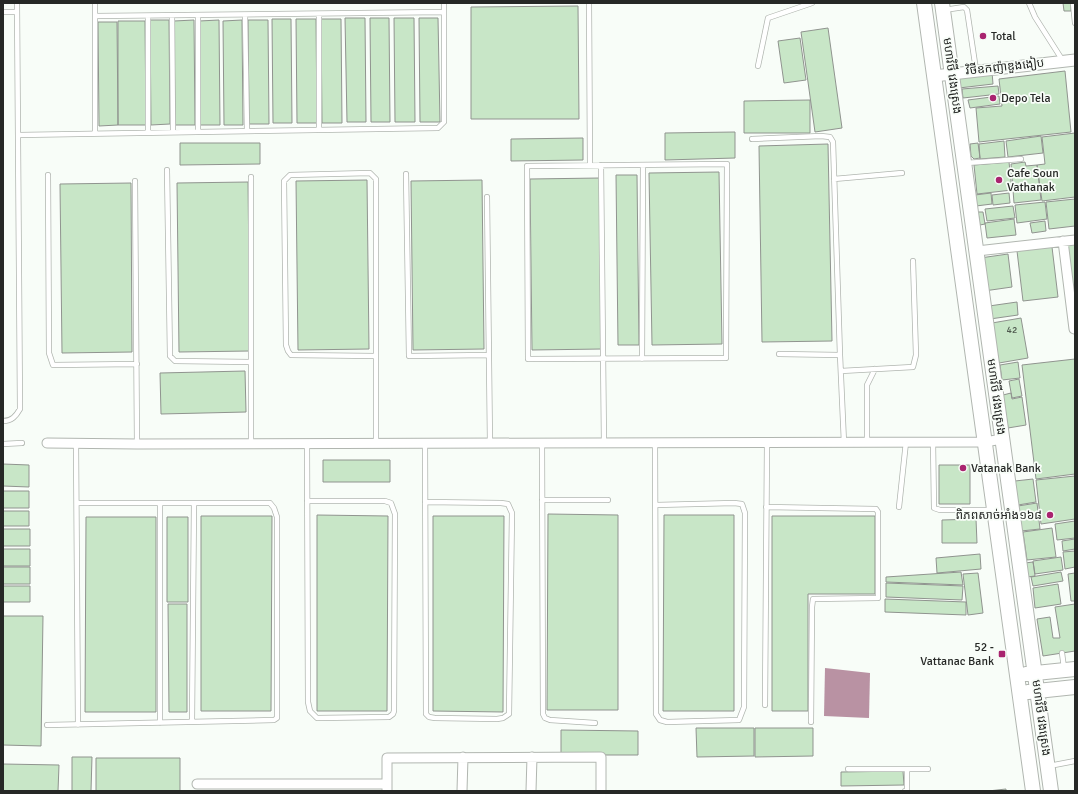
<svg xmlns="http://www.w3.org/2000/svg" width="1078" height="794" viewBox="0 0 1078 794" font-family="Signika,'Noto Sans Khmer',sans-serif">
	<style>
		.water { fill: #b992a3 }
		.building { fill: #c8e6c7; stroke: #90948f }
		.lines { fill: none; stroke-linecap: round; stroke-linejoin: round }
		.service-casing { stroke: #b1b6b0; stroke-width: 6 }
		.minor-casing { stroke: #b1b6b0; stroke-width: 11 }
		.tertiary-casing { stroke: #b1b6b0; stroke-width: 13 }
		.primary-casing { stroke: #b1b6b0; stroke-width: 16 }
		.service { stroke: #fff; stroke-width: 4.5 }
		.minor { stroke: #fff; stroke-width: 9 }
		.tertiary { stroke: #fff; stroke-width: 11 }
		.primary { stroke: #fff; stroke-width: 14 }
		.poi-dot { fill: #a9246f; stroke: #f8fdf8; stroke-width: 1.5 }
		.labels { text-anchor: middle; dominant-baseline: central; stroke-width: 3.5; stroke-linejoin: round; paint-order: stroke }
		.number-label { font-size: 10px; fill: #4e584e }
		.poi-label { font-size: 12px; fill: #262826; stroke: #f8fdf8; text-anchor: start }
		.street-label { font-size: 12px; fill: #262826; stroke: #f8fdf8 }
	</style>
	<rect width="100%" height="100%" fill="#f8fdf8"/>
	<path class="water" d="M 825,668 L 870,673 L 869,718 L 824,716 Z"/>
	<path class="building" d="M 1063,3 L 1071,3 L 1071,11 L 1064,11 Z
		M 578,6 L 579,119 L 471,119 L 471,7 Z
		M 345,18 L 365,18 L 366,122 L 347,122 Z
		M 370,18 L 389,18 L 390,122 L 371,122 Z
		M 394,18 L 414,18 L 415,122 L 395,122 Z
		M 419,18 L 438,18 L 440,122 L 420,122 Z
		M 272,19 L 291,19 L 292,123 L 273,123 Z
		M 296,19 L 316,19 L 317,123 L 297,123 Z
		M 321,19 L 341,19 L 342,123 L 322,123 Z
		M 150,20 L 169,20 L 170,124 L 151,125 Z
		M 194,20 L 195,125 L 175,125 L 174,21 Z
		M 219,20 L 220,125 L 200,125 L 199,21 Z
		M 242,20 L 243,125 L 224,125 L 223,21 Z
		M 248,20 L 268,20 L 269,124 L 249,124 Z
		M 118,21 L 145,21 L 146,125 L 118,125 Z
		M 98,22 L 117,22 L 118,125 L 99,126 Z
		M 828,28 L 842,128 L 815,132 L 801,32 Z
		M 800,38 L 806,80 L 784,83 L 778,41 Z
		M 1065,71 L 1071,132 L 979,142 L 976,108 L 1002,106 L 999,79 Z
		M 992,72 L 993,84 L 959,88 L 958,76 Z
		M 998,86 L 999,94 L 963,98 L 962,89 Z
		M 999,96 L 1000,104 L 970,108 L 968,100 Z
		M 810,100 L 810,133 L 744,133 L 744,101 Z
		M 735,132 L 735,158 L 665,160 L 665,133 Z
		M 1075,133 L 1075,197 L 1042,201 L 1037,165 L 1045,164 L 1042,137 Z
		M 1041,136 L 1043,153 L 1008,157 L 1006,141 Z
		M 583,138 L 583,160 L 511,161 L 511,139 Z
		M 1004,141 L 1005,157 L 980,159 L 979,144 Z
		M 180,143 L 260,143 L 260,164 L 180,165 Z
		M 978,143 L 980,158 L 974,159 L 971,156 L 970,144 Z
		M 828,144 L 832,341 L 762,342 L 759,146 Z
		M 1009,162 L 1012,190 L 977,194 L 974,165 Z
		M 1025,162 L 1026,166 L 1037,165 L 1041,200 L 1014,203 L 1011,164 Z
		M 719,172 L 722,344 L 652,345 L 649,173 Z
		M 616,175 L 637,175 L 639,345 L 618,345 Z
		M 600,178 L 602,349 L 532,350 L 530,179 Z
		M 367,180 L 369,349 L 298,350 L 296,181 Z
		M 482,180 L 484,349 L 413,350 L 411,181 Z
		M 248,182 L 250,351 L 179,352 L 177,183 Z
		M 131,183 L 132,352 L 62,353 L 60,184 Z
		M 991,193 L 992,204 L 976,206 L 975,195 Z
		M 1009,193 L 1010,203 L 993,205 L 992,195 Z
		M 1075,199 L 1075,226 L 1049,229 L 1046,202 Z
		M 1045,202 L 1047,219 L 1017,223 L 1015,205 Z
		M 1013,206 L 1015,218 L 987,221 L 985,209 Z
		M 978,212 L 983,212 L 985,224 L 980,225 Z
		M 1014,219 L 1016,235 L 987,238 L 985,223 Z
		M 1045,221 L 1046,231 L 1032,233 L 1030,223 Z
		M 1075,244 L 1075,324 L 1065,245 Z
		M 1052,247 L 1058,297 L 1023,301 L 1017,251 Z
		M 1008,254 L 1012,287 L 984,291 L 980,258 Z
		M 1017,302 L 1018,315 L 990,319 L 989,306 Z
		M 1021,318 L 1028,358 L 999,363 L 992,323 Z
		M 1075,359 L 1075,474 L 1036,479 L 1022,365 Z
		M 1018,362 L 1020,378 L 1002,380 L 1000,365 Z
		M 245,371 L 246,412 L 161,414 L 160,373 Z
		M 1019,379 L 1022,396 L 1012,398 L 1009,381 Z
		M 1011,393 L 1012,399 L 1022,397 L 1026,425 L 1008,428 L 1003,395 Z
		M 323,460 L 390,460 L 390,482 L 323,482 Z
		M 3,464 L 29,465 L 29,487 L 3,486 Z
		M 939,465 L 970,465 L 970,504 L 939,504 Z
		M 1075,476 L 1075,519 L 1041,524 L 1036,480 Z
		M 1033,479 L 1036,502 L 1018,505 L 1015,481 Z
		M 3,491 L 29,491 L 29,508 L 3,508 Z
		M 1037,503 L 1040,529 L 1021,531 L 1018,506 Z
		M 3,511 L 29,511 L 29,526 L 3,526 Z
		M 548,514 L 618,515 L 618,710 L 547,710 Z
		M 317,515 L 388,516 L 387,711 L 317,711 Z
		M 664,515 L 734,515 L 734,711 L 663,711 Z
		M 201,516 L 272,516 L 271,711 L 201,711 Z
		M 433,516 L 504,516 L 503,712 L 433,711 Z
		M 772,516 L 875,516 L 875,594 L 808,594 L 808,711 L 772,711 Z
		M 86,517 L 156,517 L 156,712 L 85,712 Z
		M 167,517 L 188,517 L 188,602 L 167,602 Z
		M 976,519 L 977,543 L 942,543 L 942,520 Z
		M 1075,521 L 1075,538 L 1057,540 L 1055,524 Z
		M 1052,528 L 1056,557 L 1027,560 L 1023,532 Z
		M 3,529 L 30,529 L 30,546 L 3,546 Z
		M 1075,539 L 1075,549 L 1063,551 L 1062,541 Z
		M 3,549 L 30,549 L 30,566 L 3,566 Z
		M 1075,551 L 1075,567 L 1065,569 L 1063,552 Z
		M 980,554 L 981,569 L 937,573 L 936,558 Z
		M 1061,557 L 1063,570 L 1035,574 L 1033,561 Z
		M 1033,562 L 1035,576 L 1027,577 L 1025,563 Z
		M 3,567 L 30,567 L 30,584 L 3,584 Z
		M 961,572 L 963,585 L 886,582 L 886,577 Z
		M 1061,572 L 1063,581 L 1033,586 L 1031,577 Z
		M 978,573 L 983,613 L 968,615 L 963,574 Z
		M 1075,573 L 1075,601 L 1071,601 L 1068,574 Z
		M 886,583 L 963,586 L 962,600 L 886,597 Z
		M 1058,584 L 1061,604 L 1035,608 L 1033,588 Z
		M 3,586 L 30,586 L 30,602 L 3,602 Z
		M 885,599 L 966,602 L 966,615 L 885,612 Z
		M 168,604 L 187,604 L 187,712 L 169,712 Z
		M 1075,604 L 1075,651 L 1043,656 L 1037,619 L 1050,617 L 1053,638 L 1060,638 L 1055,607 Z
		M 3,616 L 43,616 L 41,746 L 3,745 Z
		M 696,728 L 754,728 L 754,756 L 697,757 Z
		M 755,728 L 813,728 L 813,756 L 755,757 Z
		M 561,730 L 638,731 L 638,755 L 561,755 Z
		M 72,757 L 92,757 L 91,791 L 72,791 Z
		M 96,758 L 180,758 L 180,791 L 96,791 Z
		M 3,764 L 59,765 L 58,791 L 3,791 Z
		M 903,771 L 904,785 L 841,786 L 841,772 Z
		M 1006,789 L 1006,791 L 988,791 Z"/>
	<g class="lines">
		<defs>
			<path id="service" d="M 95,3 L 95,133
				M 589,3 L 590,165
				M 1029,3 L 1035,17 L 1063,61
				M 1073,3 L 1075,23
				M 944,10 L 964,7 L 967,10 L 976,70
				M 3,12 L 17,12
				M 172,15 L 173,132
				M 198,15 L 198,132
				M 245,15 L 247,131
				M 95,16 L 444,12
				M 148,16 L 148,133
				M 758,66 L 768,18 L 812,3
				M 319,130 L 319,14
				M 19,135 L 438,128 L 444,122 L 444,3
				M 752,139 L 821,136 L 830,137 L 833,142 L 840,355
				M 966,163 L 1021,159
				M 727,164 L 726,358 L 528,359 L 527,166 Z
				M 601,165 L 604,443
				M 167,170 L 170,356 L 175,361 L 251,362
				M 406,174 L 409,356 L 489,355
				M 48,175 L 49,353 L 53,365 L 137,364
				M 251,177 L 251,444
				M 834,179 L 902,173
				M 135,181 L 137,444
				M 487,197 L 490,443
				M 779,354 L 840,355 L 844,443
				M 375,356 L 291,355 L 288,351 L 286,345 L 284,181 L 290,175 L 370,173 L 376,179 L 376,444
				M 642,359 L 643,165
				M 841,371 L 913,367 L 916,355 L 913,261
				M 3,421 C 12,421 16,416 20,409 L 17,3
				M 933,442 L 934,508 L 940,510 L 993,510
				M 76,443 L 78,725
				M 425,443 L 426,714 L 429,717 L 435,718 L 497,719 L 503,718 L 509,714 L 512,513 L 508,504 L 501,503 L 425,502
				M 542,443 L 543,714 L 545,718 L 550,720 L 595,723
				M 655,443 L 656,714 L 660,720 L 667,722 L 739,720 L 744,707 L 745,513 L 742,504 L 734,503 L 656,505
				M 867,443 L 867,385 L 875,369
				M 3,444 L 22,443
				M 307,444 L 308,702 L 310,711 L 317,718 L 389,717 L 393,714 L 394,711 L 395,514 L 391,503 L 385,501 L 307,501
				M 542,500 L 608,500
				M 766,507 L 876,509 L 878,512 L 878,598 L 813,599 L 812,607 L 811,722
				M 899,507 L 906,442
				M 1062,653 L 1064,668
				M 765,705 L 767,443
				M 192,722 L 194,503
				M 160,723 L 160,503
				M 47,725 L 274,720 L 277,718 L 277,517 L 274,508 L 270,503 L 77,503
				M 1049,766 L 1075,761
				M 848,769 L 907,769
				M 905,791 L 907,791 L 907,769 L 928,769"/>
			<path id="minor" d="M 1063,241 L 1074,329
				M 977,251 L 1075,240
				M 47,443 L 137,444 L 985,442 L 1002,439
				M 197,784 L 387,784
				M 387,791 L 387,758 L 601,757 L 601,791
				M 462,791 L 463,757
				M 531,791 L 532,757"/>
			<path id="tertiary" d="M 934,76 L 1075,60"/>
			<path id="primary" d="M 924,3 L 1033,791
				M 942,3 L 1051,791
				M 1026,674 L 1075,669
				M 1028,692 L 1075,687"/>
		</defs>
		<use href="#service" class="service-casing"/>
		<use href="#minor" class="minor-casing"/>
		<use href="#tertiary" class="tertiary-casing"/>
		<use href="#primary" class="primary-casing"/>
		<use href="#service" class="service"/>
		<use href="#minor" class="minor"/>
		<use href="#tertiary" class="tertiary"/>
		<use href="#primary" class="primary"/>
	</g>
	<g class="poi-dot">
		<circle cx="983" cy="36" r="4"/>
		<circle cx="993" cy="98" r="4"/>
		<circle cx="999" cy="180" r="4"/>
		<circle cx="963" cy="468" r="4"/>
		<circle cx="1050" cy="515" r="4"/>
		<rect x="998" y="650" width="8" height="8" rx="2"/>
	</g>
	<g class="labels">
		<g class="number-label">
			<text x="1012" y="330">42</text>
		</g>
		<g class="poi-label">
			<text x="991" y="36">Total</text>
			<text x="1001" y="98">Depo Tela</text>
			<text x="1007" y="173">Cafe Soun<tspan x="1007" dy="14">Vathanak</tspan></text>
			<text x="971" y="468">Vatanak Bank</text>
			<text x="1042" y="515" text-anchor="end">ពិភពសាច់អាំង១៦៨</text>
			<text x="994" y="647" text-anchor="end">52 -<tspan x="994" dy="14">Vattanac Bank</tspan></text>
		</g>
		<g class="street-label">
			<text transform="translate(1005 67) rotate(-6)">វិថីឧកញ៉ាឌួងងៀប</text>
			<text transform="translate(952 76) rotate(82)">មហាវិថី វេងស្រេង</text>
			<text transform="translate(996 397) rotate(82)">មហាវិថី វេងស្រេង</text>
			<text transform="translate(1041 718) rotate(82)">មហាវិថី វេងស្រេង</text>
		</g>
	</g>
	<rect width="1078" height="794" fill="none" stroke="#262826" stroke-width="8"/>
</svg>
